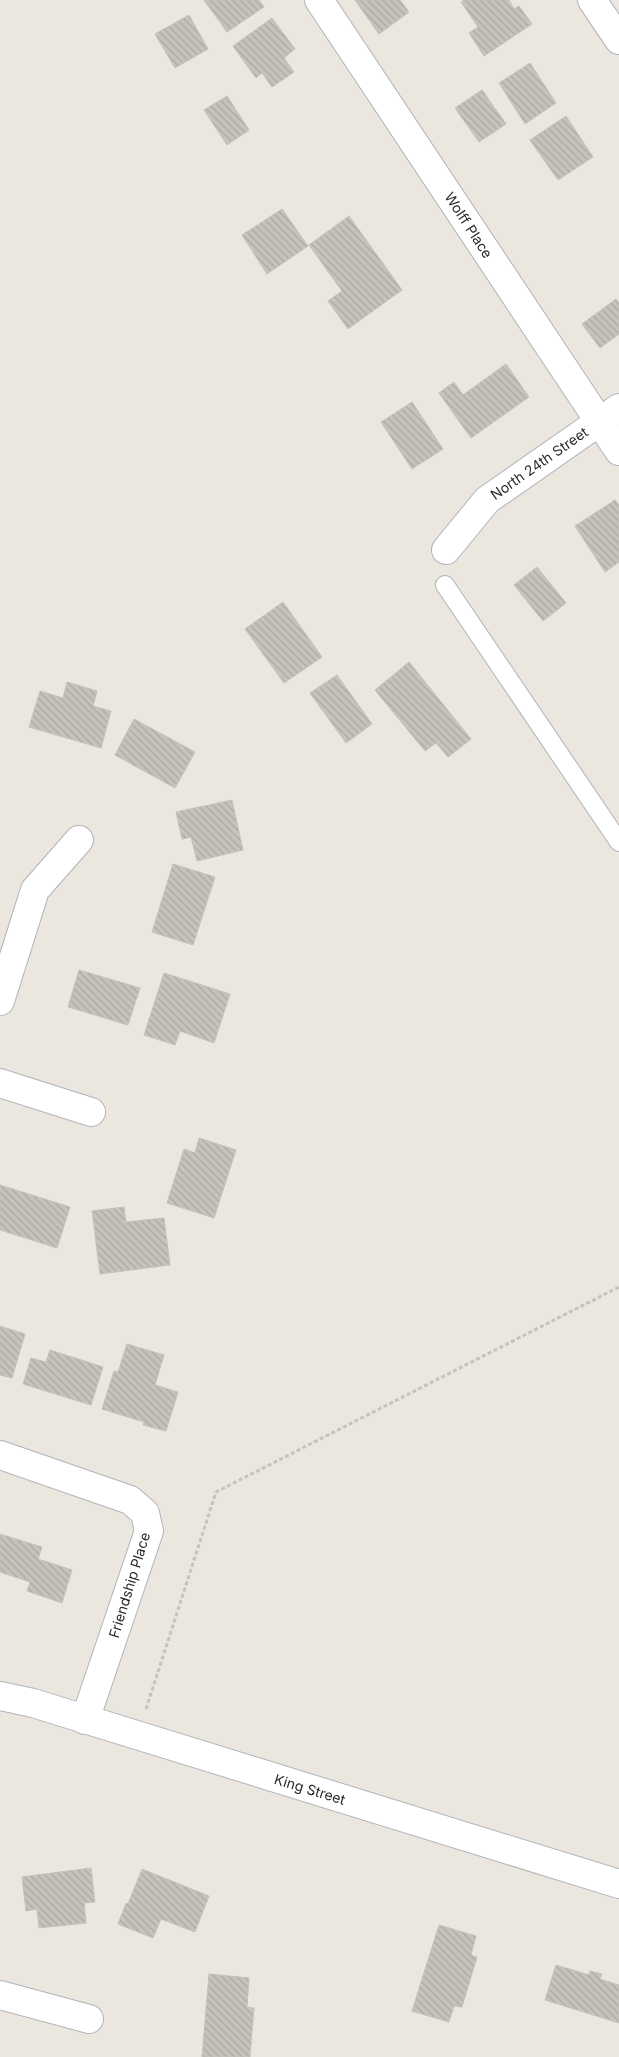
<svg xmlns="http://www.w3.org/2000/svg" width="619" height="2057" viewBox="0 0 619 2057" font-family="Inter,sans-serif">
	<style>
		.building { fill: url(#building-back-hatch); stroke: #c6c2b8 }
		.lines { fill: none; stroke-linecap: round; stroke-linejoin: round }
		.lane-casing { stroke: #b1b3bc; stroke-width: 20 }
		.street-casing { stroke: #b1b3bc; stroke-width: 30 }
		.secondary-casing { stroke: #b1b3bc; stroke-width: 30 }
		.path { stroke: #c3c3c3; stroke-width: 3; stroke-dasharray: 4 2.5; stroke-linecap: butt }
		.lane { stroke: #fff; stroke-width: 18 }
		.street { stroke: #fff; stroke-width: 28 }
		.secondary { stroke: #fff; stroke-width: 28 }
		.labels { text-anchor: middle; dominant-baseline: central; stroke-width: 4; stroke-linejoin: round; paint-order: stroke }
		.street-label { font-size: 14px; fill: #2a2a2a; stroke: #fff }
	</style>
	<defs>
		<pattern id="building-back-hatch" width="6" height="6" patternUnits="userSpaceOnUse" patternTransform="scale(1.25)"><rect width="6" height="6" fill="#c6c3bd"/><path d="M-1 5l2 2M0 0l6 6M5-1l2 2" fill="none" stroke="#aaa8a3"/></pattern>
	</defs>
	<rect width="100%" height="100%" fill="#ebe6de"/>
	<path class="building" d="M 204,0 L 259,0 L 264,7 L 227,32 Z
		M 355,0 L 400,0 L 409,12 L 379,34 Z
		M 464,0 L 509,0 L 514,9 L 519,6 L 532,24 L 484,56 L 469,33 L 478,27 L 461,2 Z
		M 189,15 L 208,49 L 175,68 L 155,34 Z
		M 272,18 L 295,49 L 284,58 L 294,72 L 272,87 L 262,73 L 256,78 L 233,46 Z
		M 530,63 L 556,103 L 525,124 L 499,83 Z
		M 482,90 L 506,124 L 479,142 L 455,108 Z
		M 227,96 L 249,130 L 227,145 L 204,110 Z
		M 566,116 L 593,157 L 558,180 L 530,140 Z
		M 282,209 L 308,246 L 267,274 L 242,235 Z
		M 349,216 L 402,290 L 348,329 L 328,301 L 342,291 L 309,245 Z
		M 616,299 L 619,303 L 619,334 L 600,348 L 582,324 Z
		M 506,364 L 529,397 L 471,438 L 439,393 L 454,382 L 463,395 Z
		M 412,402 L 443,449 L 412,469 L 381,422 Z
		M 615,500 L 619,505 L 619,562 L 605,572 L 575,526 Z
		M 537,567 L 566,603 L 543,621 L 514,585 Z
		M 283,602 L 322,657 L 284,683 L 245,629 Z
		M 409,662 L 471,739 L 448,757 L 436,743 L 425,751 L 375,690 Z
		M 337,675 L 372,724 L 346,743 L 310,693 Z
		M 67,682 L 97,691 L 93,706 L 111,711 L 101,748 L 29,727 L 40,691 L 63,698 Z
		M 134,719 L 195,752 L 175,788 L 115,755 Z
		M 232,800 L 243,850 L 197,861 L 191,837 L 182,839 L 176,812 Z
		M 173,864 L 215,877 L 193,945 L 152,932 Z
		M 79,970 L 140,988 L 128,1025 L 68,1007 Z
		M 164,973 L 230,994 L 214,1043 L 180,1031 L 175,1045 L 144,1035 Z
		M 199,1138 L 236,1150 L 214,1218 L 167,1203 L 184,1149 L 195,1153 Z
		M 0,1185 L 70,1207 L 57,1248 L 0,1230 Z
		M 124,1207 L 126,1222 L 164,1218 L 170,1265 L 100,1274 L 92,1211 Z
		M 0,1326 L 25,1334 L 12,1378 L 0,1375 Z
		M 127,1344 L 164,1355 L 155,1385 L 178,1392 L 166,1431 L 143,1425 L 144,1422 L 102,1409 L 114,1371 L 118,1372 Z
		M 50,1350 L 103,1367 L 91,1405 L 23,1384 L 31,1358 L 46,1362 Z
		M 0,1534 L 42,1547 L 38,1559 L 72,1570 L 62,1603 L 27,1591 L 30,1582 L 0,1572 Z
		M 91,1868 L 95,1902 L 84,1903 L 86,1923 L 39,1928 L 37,1909 L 26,1911 L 22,1877 Z
		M 142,1869 L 209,1896 L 195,1932 L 161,1919 L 153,1938 L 118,1924 L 126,1903 L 128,1904 Z
		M 439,1925 L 476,1936 L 471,1955 L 477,1957 L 462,2007 L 454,2006 L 449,2022 L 412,2011 Z
		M 556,1965 L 589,1975 L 590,1971 L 602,1974 L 600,1979 L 619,1985 L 619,2023 L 545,2000 Z
		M 209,1974 L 249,1978 L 247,2007 L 254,2008 L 250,2057 L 202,2057 Z"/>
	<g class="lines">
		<defs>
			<path id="lane" d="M 445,585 L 619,842"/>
			<path id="street" d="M 319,0 L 619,451
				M 592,0 L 619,40
				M 446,550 L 487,500 L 619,408
				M 0,1001 L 35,890 L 79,840
				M 0,1083 L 91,1112
				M 0,1455 L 130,1500 L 145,1513 L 149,1531 L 85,1720
				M 0,1995 L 89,2019"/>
			<path id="secondary" d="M 0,1696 L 33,1703 L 619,1884"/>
		</defs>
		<use href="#lane" class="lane-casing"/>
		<use href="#street" class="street-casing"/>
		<use href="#secondary" class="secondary-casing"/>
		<path class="path" d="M 146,1709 L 216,1492 L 619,1287"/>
		<use href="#lane" class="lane"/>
		<use href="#street" class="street"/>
		<use href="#secondary" class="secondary"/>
	</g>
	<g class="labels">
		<g class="street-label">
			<text transform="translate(469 225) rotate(57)">Wolff Place</text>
			<text transform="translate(539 463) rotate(-35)">North 24th Street</text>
			<text transform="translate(129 1585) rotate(-73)">Friendship Place</text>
			<text transform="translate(310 1789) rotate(17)">King Street</text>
		</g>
	</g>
</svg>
